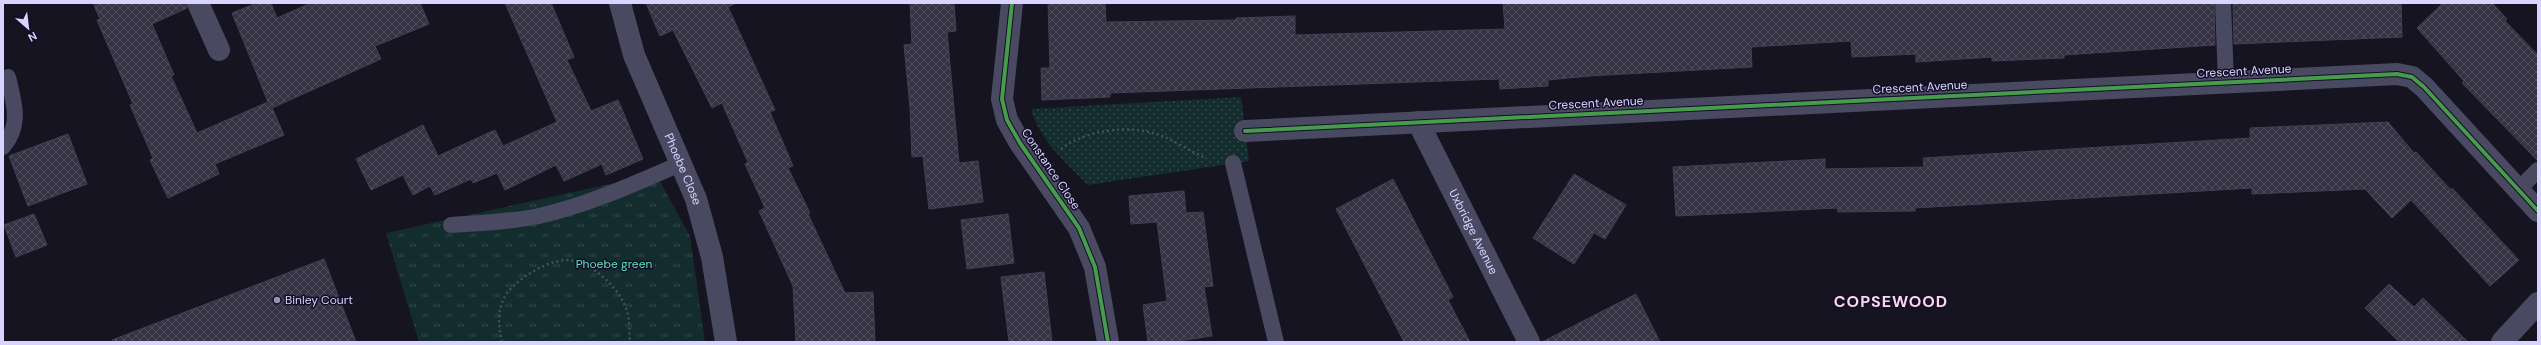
<svg xmlns="http://www.w3.org/2000/svg" width="2541" height="345" viewBox="0 0 2541 345" font-family="'DM Sans',sans-serif">
	<style>
		.grass { fill: url(#grass-dots) }
		.park { fill: url(#park-tufts) }
		.building { fill: url(#building-cross-hatch); stroke: #433f54 }
		.lines { fill: none; stroke-linecap: round; stroke-linejoin: round }
		.path { stroke: #44505f; stroke-width: 2.5; stroke-dasharray: 2 3; stroke-linecap: butt }
		.service { stroke: #4a4962; stroke-width: 16 }
		.minor { stroke: #4a4962; stroke-width: 22 }
		.cycleway-casing { stroke: #130f26; stroke-width: 6 }
		.cycleway { stroke: #469c4c; stroke-width: 4 }
		.poi-dot { fill: #9591b1; stroke: #130f26; stroke-width: 1.5 }
		.labels { text-anchor: middle; dominant-baseline: central; stroke-width: 3; stroke-linejoin: round; paint-order: stroke }
		.street-label { font-size: 12px; fill: #d9d4ff; stroke: #130f26 }
		.park-label { font-size: 12px; fill: #5fe0c0; stroke: #130f26 }
		.poi-label { font-size: 12px; fill: #d9d4ff; stroke: #130f26; text-anchor: start }
		.district-label { font-size: 16px; font-weight: bold; letter-spacing: 1px; fill: #ffd6f0; stroke: #130f26 }
	</style>
	<defs>
		<pattern id="grass-dots" width="8" height="8" patternUnits="userSpaceOnUse"><rect width="8" height="8" fill="#132c2d"/><path d="M2 2h.1M6 6h.1" fill="none" stroke="#354a4c" stroke-width="1.8" stroke-linecap="round"/></pattern>
		<pattern id="park-tufts" width="24" height="20" patternUnits="userSpaceOnUse"><rect width="24" height="20" fill="#132c2d"/><path d="M3 7l-1-3M5 7V3M7 7l1-3M15 17l-1-3M17 17v-4M19 17l1-3" fill="none" stroke="#354a4c"/></pattern>
		<pattern id="building-cross-hatch" width="8" height="8" patternUnits="userSpaceOnUse"><rect width="8" height="8" fill="#343243"/><path d="M0 0l8 8M0 8l8-8" fill="none" stroke="#514f5f"/></pattern>
	</defs>
	<rect width="100%" height="100%" fill="#161421"/>
	<path class="grass" d="M 1241,97 L 1249,161 L 1088,185 C 1065,161 1041,143 1031,109 Z"/>
	<path class="park" d="M 656,174 L 690,236 L 705,342 L 419,342 L 386,233 Z"/>
	<path class="building" d="M 93,3 L 186,3 L 187,8 L 152,24 L 174,75 L 171,76 L 197,133 L 268,102 L 232,13 L 257,3 L 271,3 L 277,18 L 311,3 L 420,3 L 429,24 L 375,46 L 381,59 L 272,108 L 284,135 L 215,164 L 219,174 L 168,198 L 150,160 L 153,158 L 130,105 L 133,104 L 97,20 L 100,19 Z
		M 505,3 L 551,3 L 574,57 L 567,60 L 591,111 L 618,100 L 643,159 L 606,175 L 602,164 L 564,181 L 556,165 L 505,190 L 497,173 L 473,183 L 471,179 L 435,195 L 430,186 L 413,195 L 403,175 L 371,190 L 356,159 L 423,125 L 438,156 L 495,130 L 503,146 L 557,122 Z
		M 646,3 L 736,3 L 728,7 L 775,110 L 770,112 L 793,166 L 788,168 L 810,213 L 808,214 L 845,293 L 873,292 L 875,342 L 796,342 L 793,286 L 759,211 L 765,208 L 745,164 L 748,162 L 722,103 L 712,108 L 673,30 L 660,36 Z
		M 910,3 L 954,3 L 956,31 L 947,32 L 959,163 L 978,161 L 983,202 L 929,209 L 923,156 L 912,157 L 910,108 L 904,45 L 912,44 Z
		M 1048,3 L 1105,3 L 1106,22 L 1236,20 L 1236,18 L 1295,16 L 1295,35 L 1505,29 L 1503,3 L 2214,3 L 2215,45 L 2064,55 L 2064,58 L 1992,61 L 1992,57 L 1916,62 L 1916,54 L 1852,57 L 1851,41 L 1751,47 L 1752,67 L 1589,76 L 1548,80 L 1548,86 L 1500,89 L 1499,79 L 1110,93 L 1110,97 L 1042,100 L 1041,68 L 1050,68 Z
		M 2233,3 L 2401,3 L 2402,37 L 2234,44 Z
		M 2443,3 L 2492,3 L 2507,19 L 2505,21 L 2538,55 L 2538,161 L 2462,83 L 2464,81 L 2417,28 Z
		M 2388,122 L 2414,153 L 2416,152 L 2451,190 L 2452,188 L 2519,260 L 2490,286 L 2411,200 L 2392,218 L 2365,189 L 2252,194 L 2252,188 L 1915,208 L 1915,211 L 1838,212 L 1837,208 L 1676,216 L 1673,167 L 1825,159 L 1825,169 L 1924,167 L 1923,158 L 2250,138 L 2250,128 Z
		M 68,134 L 87,184 L 28,206 L 9,156 Z
		M 1574,174 L 1626,205 L 1605,239 L 1594,233 L 1574,264 L 1533,238 Z
		M 1393,179 L 1453,297 L 1448,300 L 1470,342 L 1404,342 L 1336,209 Z
		M 1184,191 L 1186,213 L 1203,212 L 1213,286 L 1204,287 L 1212,336 L 1172,342 L 1148,342 L 1143,305 L 1167,301 L 1157,222 L 1131,224 L 1129,196 Z
		M 34,214 L 47,245 L 16,257 L 4,225 Z
		M 1008,214 L 1014,263 L 967,269 L 961,220 Z
		M 324,259 L 356,342 L 113,342 L 112,340 Z
		M 1044,272 L 1052,342 L 1009,342 L 1001,277 Z
		M 2389,284 L 2414,307 L 2423,298 L 2468,342 L 2399,342 L 2365,308 Z
		M 1636,294 L 1660,342 L 1542,342 Z"/>
	<g class="lines">
		<path class="path" d="M 1061,149 C 1084,131 1125,125 1153,133 C 1172,138 1188,151 1206,158
			M 502,342 C 499,328 497,314 503,300 C 511,281 553,255 574,261 C 597,267 623,291 628,315 C 630,323 629,333 630,342"/>
		<path class="service" d="M 2223,3 L 2226,82
			M 3,147 C 22,124 14,104 8,77
			M 1233,163 L 1276,342
			M 2518,190 L 2538,170
			M 451,225 C 481,223 511,222 539,216 C 588,205 634,184 680,164"/>
		<g class="minor">
			<path d="M 198,3 L 219,50"/>
			<path id="s1" d="M 620,3 L 634,55 L 696,199 L 712,257 L 726,342"/>
			<path d="M 1012,3 L 1002,99 L 1007,120 L 1020,143 L 1079,228 L 1095,267 L 1108,342"/>
			<path id="s2" d="M 1418,122 L 1529,342"/>
			<path d="M 1245,131 L 2397,74 L 2412,77 L 2424,87 L 2538,211"/>
			<path d="M 2502,342 L 2538,303"/>
		</g>
		<defs>
			<path id="cycleway" d="M 1012,3 L 1002,99 L 1007,120 L 1020,143 L 1079,228 L 1095,267 L 1108,342
				M 1245,131 L 2397,74 L 2412,77 L 2424,87 L 2538,211"/>
		</defs>
		<use href="#cycleway" class="cycleway-casing"/>
		<use href="#cycleway" class="cycleway"/>
	</g>
	<circle class="poi-dot" cx="277" cy="300" r="4"/>
	<g class="labels">
		<g class="street-label">
			<text transform="translate(2244 71) rotate(-3)">Crescent Avenue</text>
			<text transform="translate(1920 87) rotate(-3)">Crescent Avenue</text>
			<text transform="translate(1596 103) rotate(-3)">Crescent Avenue</text>
			<text transform="translate(1051 169) rotate(56)">Constance Close</text>
			<text stroke="none"><textPath href="#s1" startOffset="178">Phoebe Close</textPath></text>
			<text stroke="none"><textPath href="#s2" startOffset="123">Uxbridge Avenue</textPath></text>
		</g>
		<g class="park-label">
			<text x="614" y="264">Phoebe green</text>
		</g>
		<g class="poi-label">
			<text x="285" y="300">Binley Court</text>
		</g>
		<g class="district-label">
			<text x="1891" y="301">COPSEWOOD</text>
		</g>
	</g>
	<rect width="2541" height="345" fill="none" stroke="#d9d4ff" stroke-width="8"/>
	<g transform="translate(28 28) rotate(152)" stroke="#130f26" stroke-width="3" paint-order="stroke">
	<path d="M0-3L7 15L0 10L-7 15Z" fill="#d9d4ff"/>
	<text y="-6" font-size="11" font-weight="bold" text-anchor="middle" fill="#d9d4ff">N</text>
	</g>
</svg>
